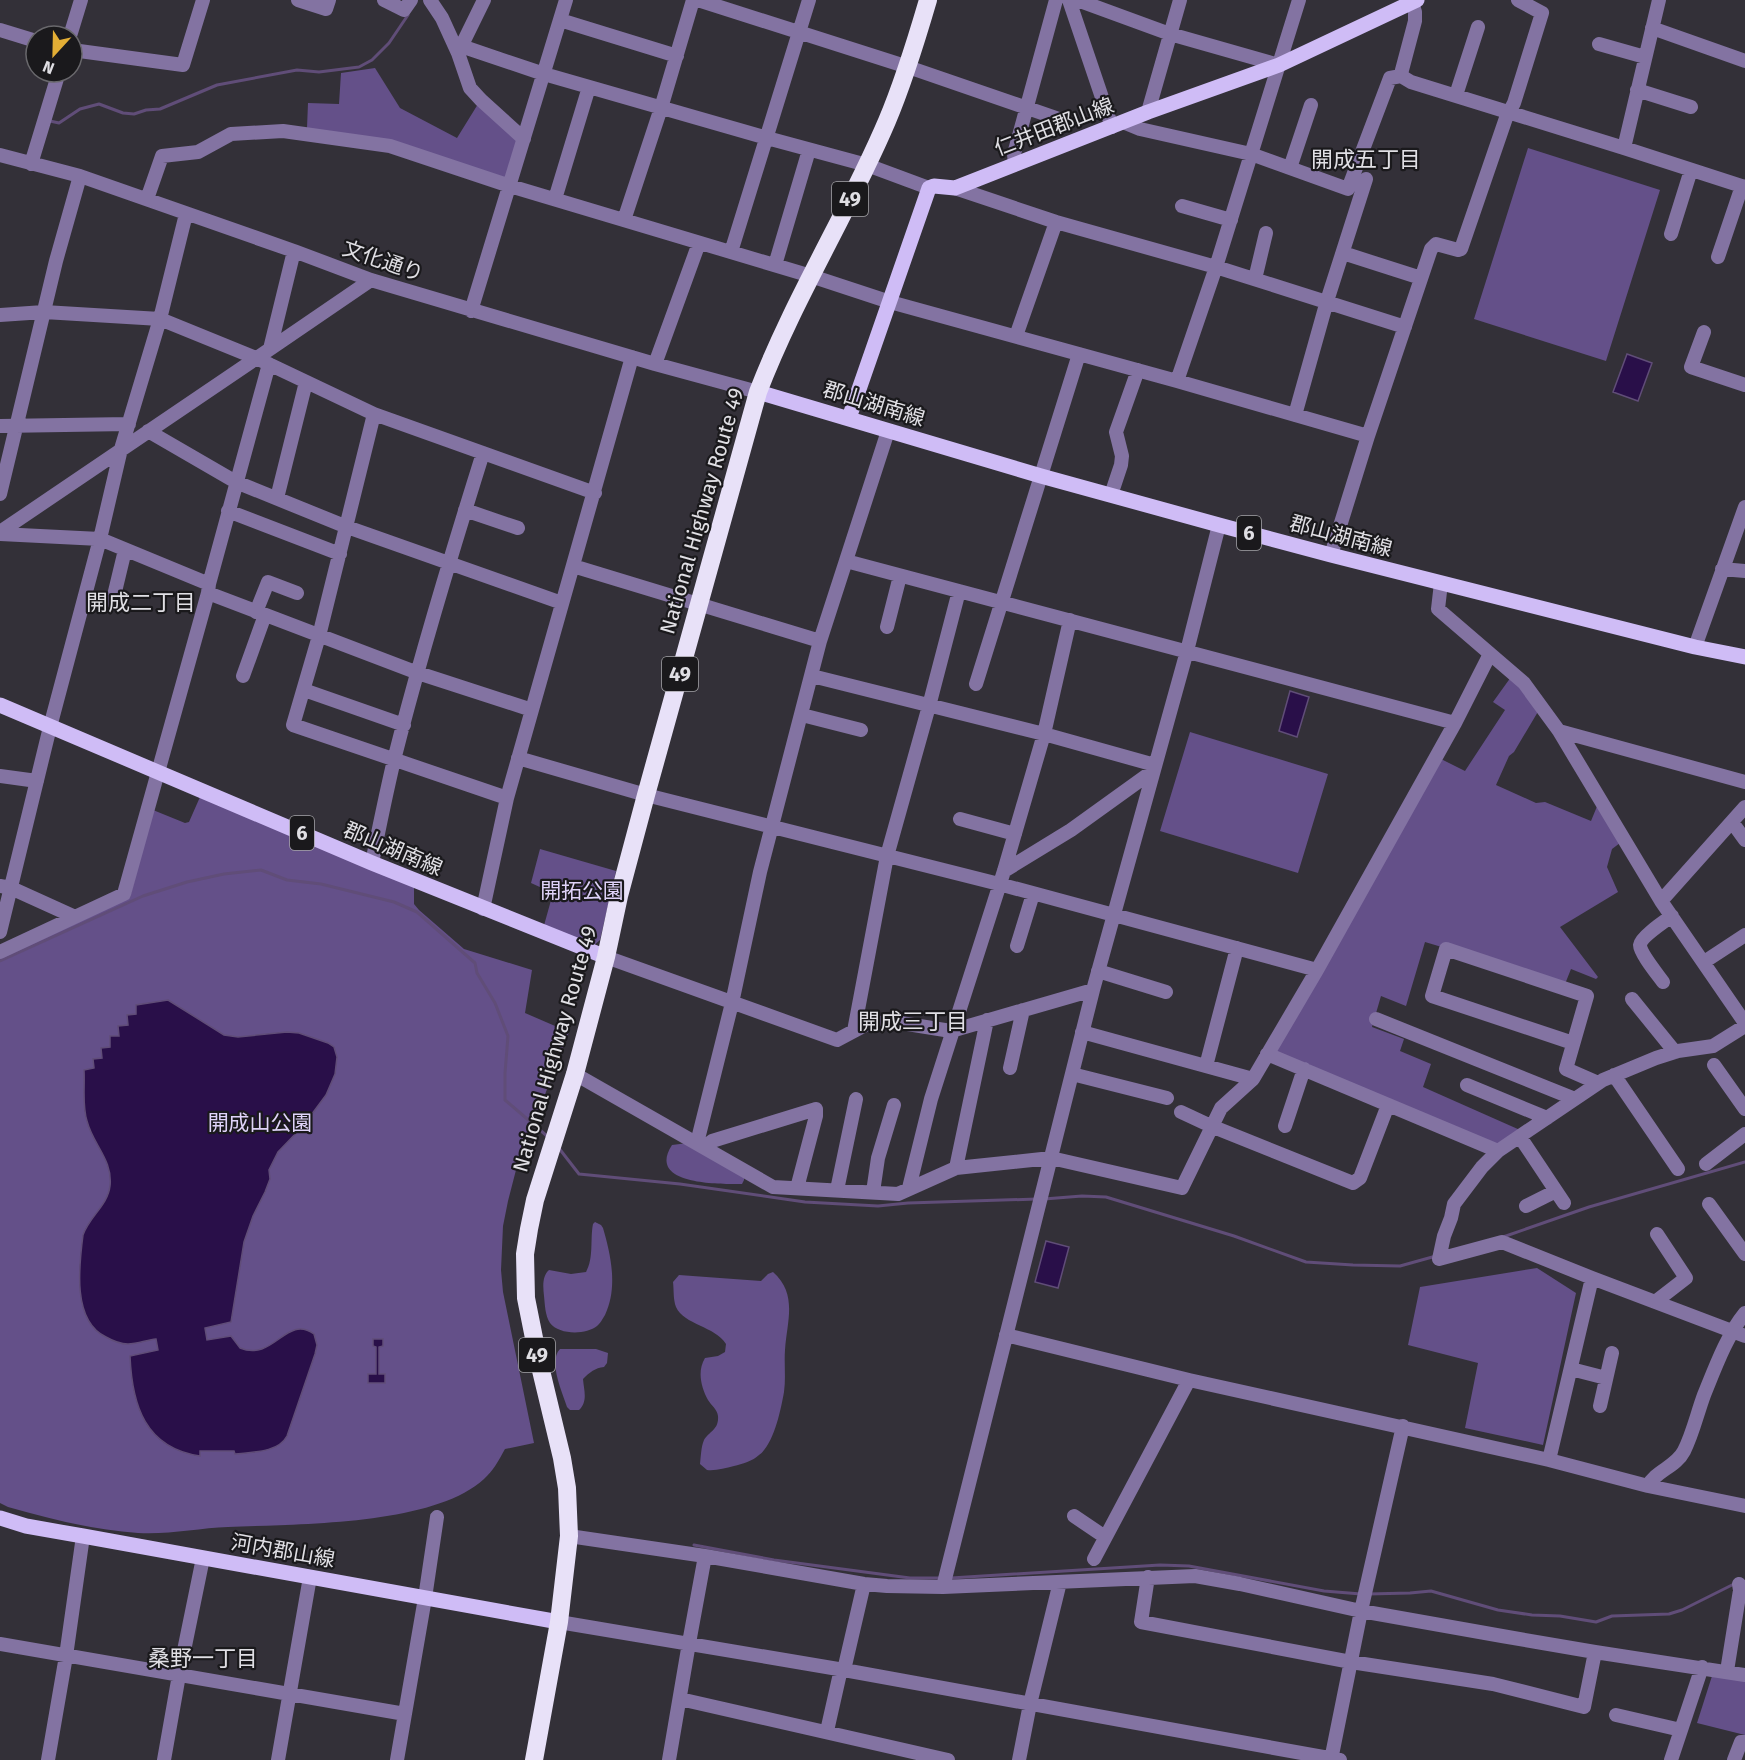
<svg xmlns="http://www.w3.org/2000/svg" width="1745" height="1760" viewBox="0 0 1745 1760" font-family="'Fira Sans','Noto Sans JP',sans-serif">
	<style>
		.green { fill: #645089 }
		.water { fill: #290f49; stroke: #604d78; stroke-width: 1.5 }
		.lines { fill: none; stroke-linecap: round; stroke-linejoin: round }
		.stream { stroke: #604d78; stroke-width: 3 }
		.minor { stroke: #8373a2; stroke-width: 14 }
		.major { stroke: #cfbcf6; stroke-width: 15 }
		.highway { stroke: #e8e1f8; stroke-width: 18 }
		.labels { text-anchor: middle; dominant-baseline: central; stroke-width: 4.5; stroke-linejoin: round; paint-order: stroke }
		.shield { fill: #1a191c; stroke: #a5a4a8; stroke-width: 1.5 }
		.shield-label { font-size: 20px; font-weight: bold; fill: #e0dfe4 }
		.street-label { font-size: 21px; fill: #e0dfe4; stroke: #1a191c }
		.park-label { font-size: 21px; fill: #dfd3f9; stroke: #1a191c }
		.neighbourhood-label { font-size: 22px; fill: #e0dfe4; stroke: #1a191c }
	</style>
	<rect width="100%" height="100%" fill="#333038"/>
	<path class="green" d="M 375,68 L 400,108 L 457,138 L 478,104 L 517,141 L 508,180 L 307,128 L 308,103 L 339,104 L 341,73 Z
		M 1528,148 L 1660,190 L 1606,361 L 1474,319 Z
		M 1511,677 L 1539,710 L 1514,752 L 1509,756 L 1496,785 L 1536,803 L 1545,802 L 1591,821 L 1598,804 L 1620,843 L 1612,849 L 1607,867 L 1618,892 L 1560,927 L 1598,977 L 1596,979 L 1571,969 L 1565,984 L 1425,942 L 1406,1006 L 1381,996 L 1372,1027 L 1404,1039 L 1400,1051 L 1431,1064 L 1423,1087 L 1520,1130 L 1496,1147 L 1274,1053 L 1439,758 L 1465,771 L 1505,710 L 1493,702 Z
		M 1190,732 L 1328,774 L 1298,873 L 1160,831 Z
		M 200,797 L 414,887 L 414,904 L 419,910 L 464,949 L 532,970 L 525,1013 L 569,1032 L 516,1170 L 508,1201 L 503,1226 L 501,1270 L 503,1292 L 534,1443 L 505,1449 C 499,1460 493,1471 484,1479 C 433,1526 296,1524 228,1527 C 199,1528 167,1535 138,1533 C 94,1530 50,1519 8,1507 L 0,1503 L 0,954 L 130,897 L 153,810 L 185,823 L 189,822 Z
		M 540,849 L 616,871 L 600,940 L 592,947 L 543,929 L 553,893 L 531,883 Z
		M 688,1143 L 744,1177 L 744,1180 L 742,1184 C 719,1184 646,1185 672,1145 Z
		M 595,1222 L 601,1225 L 603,1228 C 611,1255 618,1288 605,1315 C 603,1318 600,1324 597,1326 C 586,1335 559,1335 550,1323 C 545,1315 545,1305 544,1296 C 543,1287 542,1276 549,1270 L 571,1274 L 586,1272 C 594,1258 590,1239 593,1224 Z
		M 1537,1268 L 1576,1293 L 1543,1445 L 1465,1428 L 1478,1363 L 1408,1345 L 1420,1287 Z
		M 773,1272 C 798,1294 787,1321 785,1350 C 784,1364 786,1378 784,1392 C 781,1409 774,1444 759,1455 C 753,1461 742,1464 734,1466 C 725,1468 716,1471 707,1470 L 700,1464 C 701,1456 701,1447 704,1440 C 709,1431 719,1430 718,1416 C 717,1409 711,1405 708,1400 C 701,1387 697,1371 705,1358 L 718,1356 L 725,1352 L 726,1344 C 715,1326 684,1325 676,1307 C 673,1299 674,1290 673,1282 L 679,1275 L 761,1281 L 768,1274 Z
		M 560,1349 L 596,1349 L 608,1353 L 607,1363 L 604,1367 C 595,1368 590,1372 583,1379 C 584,1391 588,1401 579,1410 L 570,1410 L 567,1407 C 562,1392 548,1361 560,1349 Z
		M 1712,1676 L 1745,1681 L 1745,1735 L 1697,1723 Z"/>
	<path class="water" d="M 1627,354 L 1652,363 L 1638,401 L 1613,392 Z
		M 1290,691 L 1309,697 L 1297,737 L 1279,731 Z
		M 168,1000 L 224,1035 L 238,1037 L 287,1032 L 299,1033 L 328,1043 L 334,1047 L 337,1057 L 335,1074 L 326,1095 L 303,1126 L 278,1152 L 269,1170 L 270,1179 L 265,1192 L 253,1216 L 244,1242 L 231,1322 L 205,1328 L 207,1340 L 231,1336 L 240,1348 C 274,1362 286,1314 314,1334 L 317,1345 L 315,1354 L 287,1436 C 278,1453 251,1452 235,1454 L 234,1451 L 200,1451 L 200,1456 C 145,1448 132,1405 130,1356 L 158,1350 L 156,1339 C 147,1340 137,1344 128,1344 C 121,1344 113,1341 106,1337 C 72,1321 79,1266 83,1235 C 89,1217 108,1205 110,1186 C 113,1160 93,1145 87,1121 C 82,1106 85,1086 84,1070 L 94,1068 L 93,1059 L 102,1058 L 101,1048 L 110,1047 L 110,1036 L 119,1036 L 118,1026 L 128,1025 L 127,1015 L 136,1014 L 136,1005 Z
		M 1046,1241 L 1069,1247 L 1058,1288 L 1035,1282 Z
		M 373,1339 L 383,1339 L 383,1346 L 379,1347 L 379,1374 L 385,1374 L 385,1383 L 368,1383 L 368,1374 L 376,1374 L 376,1347 L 373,1346 Z"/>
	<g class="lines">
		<path class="stream" d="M 50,121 L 59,123 L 80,109 L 99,104 L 123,113 L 134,114 L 146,110 L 160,109 L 217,85 L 297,70 L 319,72 L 359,67 L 372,60 L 389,43 L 408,15
			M 0,961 L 143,896 L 187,882 L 224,874 L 261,870 L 287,880 L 321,884 L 394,902 L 417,912 L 475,963 L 477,973 L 495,1003 L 508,1036 L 505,1073 L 505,1100 L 547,1136
			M 558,1147 L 579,1174 L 680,1184 L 805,1202 L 878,1206 L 908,1203 L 1037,1199
			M 1044,1199 L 1082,1196 L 1106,1197 L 1234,1236 L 1306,1262 L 1353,1265 L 1400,1266 L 1436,1256
			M 1503,1237 L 1589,1207 L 1745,1162
			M 694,1545 L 774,1560 L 910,1578 L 941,1578
			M 951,1578 L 1160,1565 L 1189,1566 L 1324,1591 L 1361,1594
			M 1368,1594 L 1410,1593 L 1431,1591 L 1498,1610 L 1532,1615 L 1560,1616 L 1596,1622 L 1612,1616 L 1669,1614 L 1682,1610 L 1734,1584"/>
		<path class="minor" d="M 298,0 L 326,9 L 329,0
			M 384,0 L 404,10 L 411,0
			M 430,0 L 442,18 L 458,53 L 470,88 L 481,100 L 524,139
			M 698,0 L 908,67 L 1065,121
			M 1069,0 L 1112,127
			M 1077,0 L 1170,34 L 1279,65
			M 1412,3 L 1415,12 L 1415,21 L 1402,70 L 1401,76 L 1411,82 L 1624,148 L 1745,187
			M 560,20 L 677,56
			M 1652,28 L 1745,61
			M 0,30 L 36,41
			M 70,36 L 81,0
			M 1599,44 L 1645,57
			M 461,46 L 544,74 L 767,138 L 867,165 L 929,188
			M 72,50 L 183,65 L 203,0
			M 458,53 L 484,0
			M 1637,90 L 1691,107
			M 1456,95 L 1478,27
			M 1148,112 L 1180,0
			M 1123,122 L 1140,129 L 1251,154 L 1348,189 L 1390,78 L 1401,76
			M 1624,148 L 1659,0
			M 0,155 L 80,176 L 294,251 L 371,280 L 655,364 L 758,392
			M 31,164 L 59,72
			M 1015,164 L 1014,154 L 1056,0
			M 1290,168 L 1311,105
			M 955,188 L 1056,222 L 1216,267 L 1405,327
			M 147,199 L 162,156 L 198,152 L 231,134 L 283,131 L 390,146 L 510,186 L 811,276 L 890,302 L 1177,381 L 1368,436
			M 555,199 L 589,87
			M 1182,206 L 1231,220
			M 624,220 L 661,108 L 693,0
			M 1671,234 L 1691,170
			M 731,252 L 809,0
			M 1343,253 L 1421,278
			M 1718,257 L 1742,186
			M 775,265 L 809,150
			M 1255,279 L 1266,233
			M 471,311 L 566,0
			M 0,315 L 44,312 L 160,319 L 256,358 L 374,414 L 595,493
			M 1704,332 L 1691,367 L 1745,385
			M 1016,336 L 1056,222
			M 270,349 L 371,280
			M 655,364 L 699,243
			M 1177,381 L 1216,267 L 1299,0
			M 374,414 L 319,636 L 293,725 L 507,798
			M 1295,415 L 1327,301 L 1366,179
			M 0,426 L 129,424
			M 148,431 L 236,482 L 347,527 L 562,603
			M 0,494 L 56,261 L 80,176
			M 1111,495 L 1121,465 L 1122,456 L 1116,432 L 1138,370
			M 277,498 L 306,382
			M 465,510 L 518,528
			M 228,511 L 340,554
			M 0,532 L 270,349 L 294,251
			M 0,534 L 100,539 L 209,584
			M 1331,555 L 1368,436 L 1431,249 L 1436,244 L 1458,250 L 1461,249 L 1506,118 L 1514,103 L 1542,13 L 1518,0
			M 846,561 L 1455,723
			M 573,566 L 820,641
			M 1722,569 L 1745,571
			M 1441,583 L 1438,609 L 1524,683 L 1559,731 L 1661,901 L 1745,1023
			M 208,593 L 418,673 L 532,710
			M 112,604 L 125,550
			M 256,612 L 268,582 L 297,593
			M 887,627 L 900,576
			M 1695,647 L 1745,507
			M 243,676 L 265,615
			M 812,676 L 1044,734 L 1155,765
			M 976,684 L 1079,354
			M 304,690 L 404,725
			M 802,715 L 861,730
			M 1559,731 L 1745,782
			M 518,758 L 646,795 L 999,884 L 1317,970
			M 0,776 L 37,781
			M 960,819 L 1015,834
			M 1732,822 L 1745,840
			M 372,863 C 379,828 386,794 394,760 C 420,657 451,555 483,453
			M 1004,871 L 1071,830 L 1153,771
			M 0,886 L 11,888 L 75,917
			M 1661,901 L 1745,807
			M 483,909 L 507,798 L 632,357
			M 0,932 L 50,727 L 100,539 L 121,449 L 160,319 L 186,214
			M 1017,946 L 1033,894
			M 0,952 L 124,894 L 208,593 L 209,584 L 269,364
			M 606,957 L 837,1040 L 867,1024 L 877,1023 L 895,1022 L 951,1031 L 1093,990
			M 1704,962 L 1745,935
			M 1098,971 L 1166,992
			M 1663,982 C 1658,975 1640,953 1640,945 C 1641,937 1665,921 1672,916
			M 1632,999 L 1675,1052
			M 1376,1019 L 1575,1099
			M 1745,1026 L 1713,1046 L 1678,1051 L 1656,1058 L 1603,1080 L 1498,1151 L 1482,1167 L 1454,1204 L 1451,1218 L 1444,1236 L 1439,1259 L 1502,1242 L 1592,1278 L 1745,1336
			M 854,1031 L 887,856 L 929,706 L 959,591
			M 1082,1032 L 1253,1079
			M 1573,1043 L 1432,996 L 1446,949 L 1587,996 L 1566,1069 L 1598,1083
			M 1267,1054 L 1498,1151
			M 1714,1065 L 1745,1109
			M 1206,1066 L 1237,948
			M 1010,1068 L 1023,1010
			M 575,1074 L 773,1187 L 898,1194 L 956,1168 L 1051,1158 L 1182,1188 L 1221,1108 L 1253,1079 L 1317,970 L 1455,723 L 1490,654
			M 1072,1074 L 1167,1098
			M 1614,1075 L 1678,1169
			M 1467,1085 L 1547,1118
			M 1181,1112 L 1211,1126 L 1353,1183 L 1360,1178 L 1388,1105
			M 1285,1126 L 1304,1069
			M 1520,1137 L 1564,1203
			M 697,1143 L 732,1003 L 760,872 L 820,641 L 888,431
			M 704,1147 L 712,1141 L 816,1109 L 816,1116 L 797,1188
			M 1706,1164 L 1745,1134
			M 956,1168 L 987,1020
			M 909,1188 L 931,1099 L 1004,871 L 1044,734 L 1070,620
			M 837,1190 L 856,1099
			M 873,1192 L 878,1158 L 894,1105
			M 1709,1204 L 1745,1254
			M 1526,1206 L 1556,1191
			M 1655,1302 L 1686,1278 L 1657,1234
			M 1006,1335 L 1189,1380 L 1549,1460 L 1648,1486 L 1745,1506
			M 1571,1369 L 1606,1378
			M 1600,1406 L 1612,1353
			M 1549,1460 L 1592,1278
			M 1648,1486 C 1655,1471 1676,1467 1684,1451 C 1693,1433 1697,1414 1704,1395 C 1715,1368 1727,1335 1745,1313
			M 1074,1516 L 1105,1537
			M 569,1536 L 705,1556 L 864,1584 L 887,1586 L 943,1587 L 1195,1576 L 1240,1584 L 1361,1611 L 1502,1636 L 1595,1652 L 1745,1675
			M 1094,1559 L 1189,1380
			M 1148,1577 L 1141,1622 L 1351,1662 L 1493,1684 L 1584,1707 L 1595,1652
			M 943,1587 L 1093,990 L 1187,651 L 1219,525
			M 559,1622 L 844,1670 L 1340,1760
			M 0,1644 L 405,1714
			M 844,1670 L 864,1584
			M 1727,1671 L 1740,1590 L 1739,1584
			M 680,1699 L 948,1760
			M 1616,1715 L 1681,1730
			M 827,1731 L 841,1669
			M 48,1760 L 66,1656 L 83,1536
			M 164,1760 L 179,1675 L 203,1558
			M 278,1760 L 310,1577
			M 397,1760 L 425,1598 L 437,1517
			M 669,1760 L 689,1643 L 705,1556
			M 1019,1760 L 1030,1704 L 1060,1582
			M 1331,1760 L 1361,1611 L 1403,1426
			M 1671,1760 L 1702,1667
			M 1734,1760 L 1741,1742 L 1745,1742"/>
		<path class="major" d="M 758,392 L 1041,476 L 1219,525 L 1331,555 L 1695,647 L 1745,657
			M 849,418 L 929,188 L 934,186 L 955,188 L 1148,112 L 1279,65 L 1417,0
			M 0,705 L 372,863 L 606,957
			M 0,1518 L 26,1526 L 83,1536 L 559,1622"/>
		<path class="highway" d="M 534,1760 L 559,1622 L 569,1536 L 567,1488 L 562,1458 L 538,1358 L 526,1298 L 525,1254 L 529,1229 L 535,1200 L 575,1074 L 606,957 L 619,896 L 646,795 L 758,392 C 794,298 848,213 887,121 C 904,81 916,41 928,0"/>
	</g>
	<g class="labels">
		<g class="shield">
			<rect x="832" y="182" width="36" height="34" rx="4.5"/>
			<rect x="1237" y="516" width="24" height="34" rx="4.5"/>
			<rect x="662" y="657" width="36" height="34" rx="4.5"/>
			<rect x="290" y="816" width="24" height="34" rx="4.5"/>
			<rect x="519" y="1338" width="36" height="34" rx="4.5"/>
		</g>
		<g class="shield-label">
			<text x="850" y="199">49</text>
			<text x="1249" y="533">6</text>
			<text x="680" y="674">49</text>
			<text x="302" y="833">6</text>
			<text x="537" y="1355">49</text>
		</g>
		<g class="street-label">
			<text transform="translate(1054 127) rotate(-21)">仁井田郡山線</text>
			<text transform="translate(383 261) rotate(19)">文化通り</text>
			<text transform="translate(874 404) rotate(17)">郡山湖南線</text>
			<text transform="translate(702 511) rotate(-74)">National Highway Route 49</text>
			<text transform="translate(1341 536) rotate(15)">郡山湖南線</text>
			<text transform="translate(393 849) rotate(23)">郡山湖南線</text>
			<text transform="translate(555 1049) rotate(-74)">National Highway Route 49</text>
			<text transform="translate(283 1551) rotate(10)">河内郡山線</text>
		</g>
		<g class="park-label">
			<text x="582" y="891">開拓公園</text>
			<text x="260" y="1123">開成山公園</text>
		</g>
		<g class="neighbourhood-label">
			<text x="1366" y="159">開成五丁目</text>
			<text x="141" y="602">開成二丁目</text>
			<text x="913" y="1021">開成三丁目</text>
			<text x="203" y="1658">桑野一丁目</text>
		</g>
	</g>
	<g transform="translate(54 54) rotate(202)"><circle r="28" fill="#1a191c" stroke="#69686c" stroke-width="1.5"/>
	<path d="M0-4.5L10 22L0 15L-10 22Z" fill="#e3ae35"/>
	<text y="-9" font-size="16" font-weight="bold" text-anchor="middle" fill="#e0dfe4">N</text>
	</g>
</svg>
